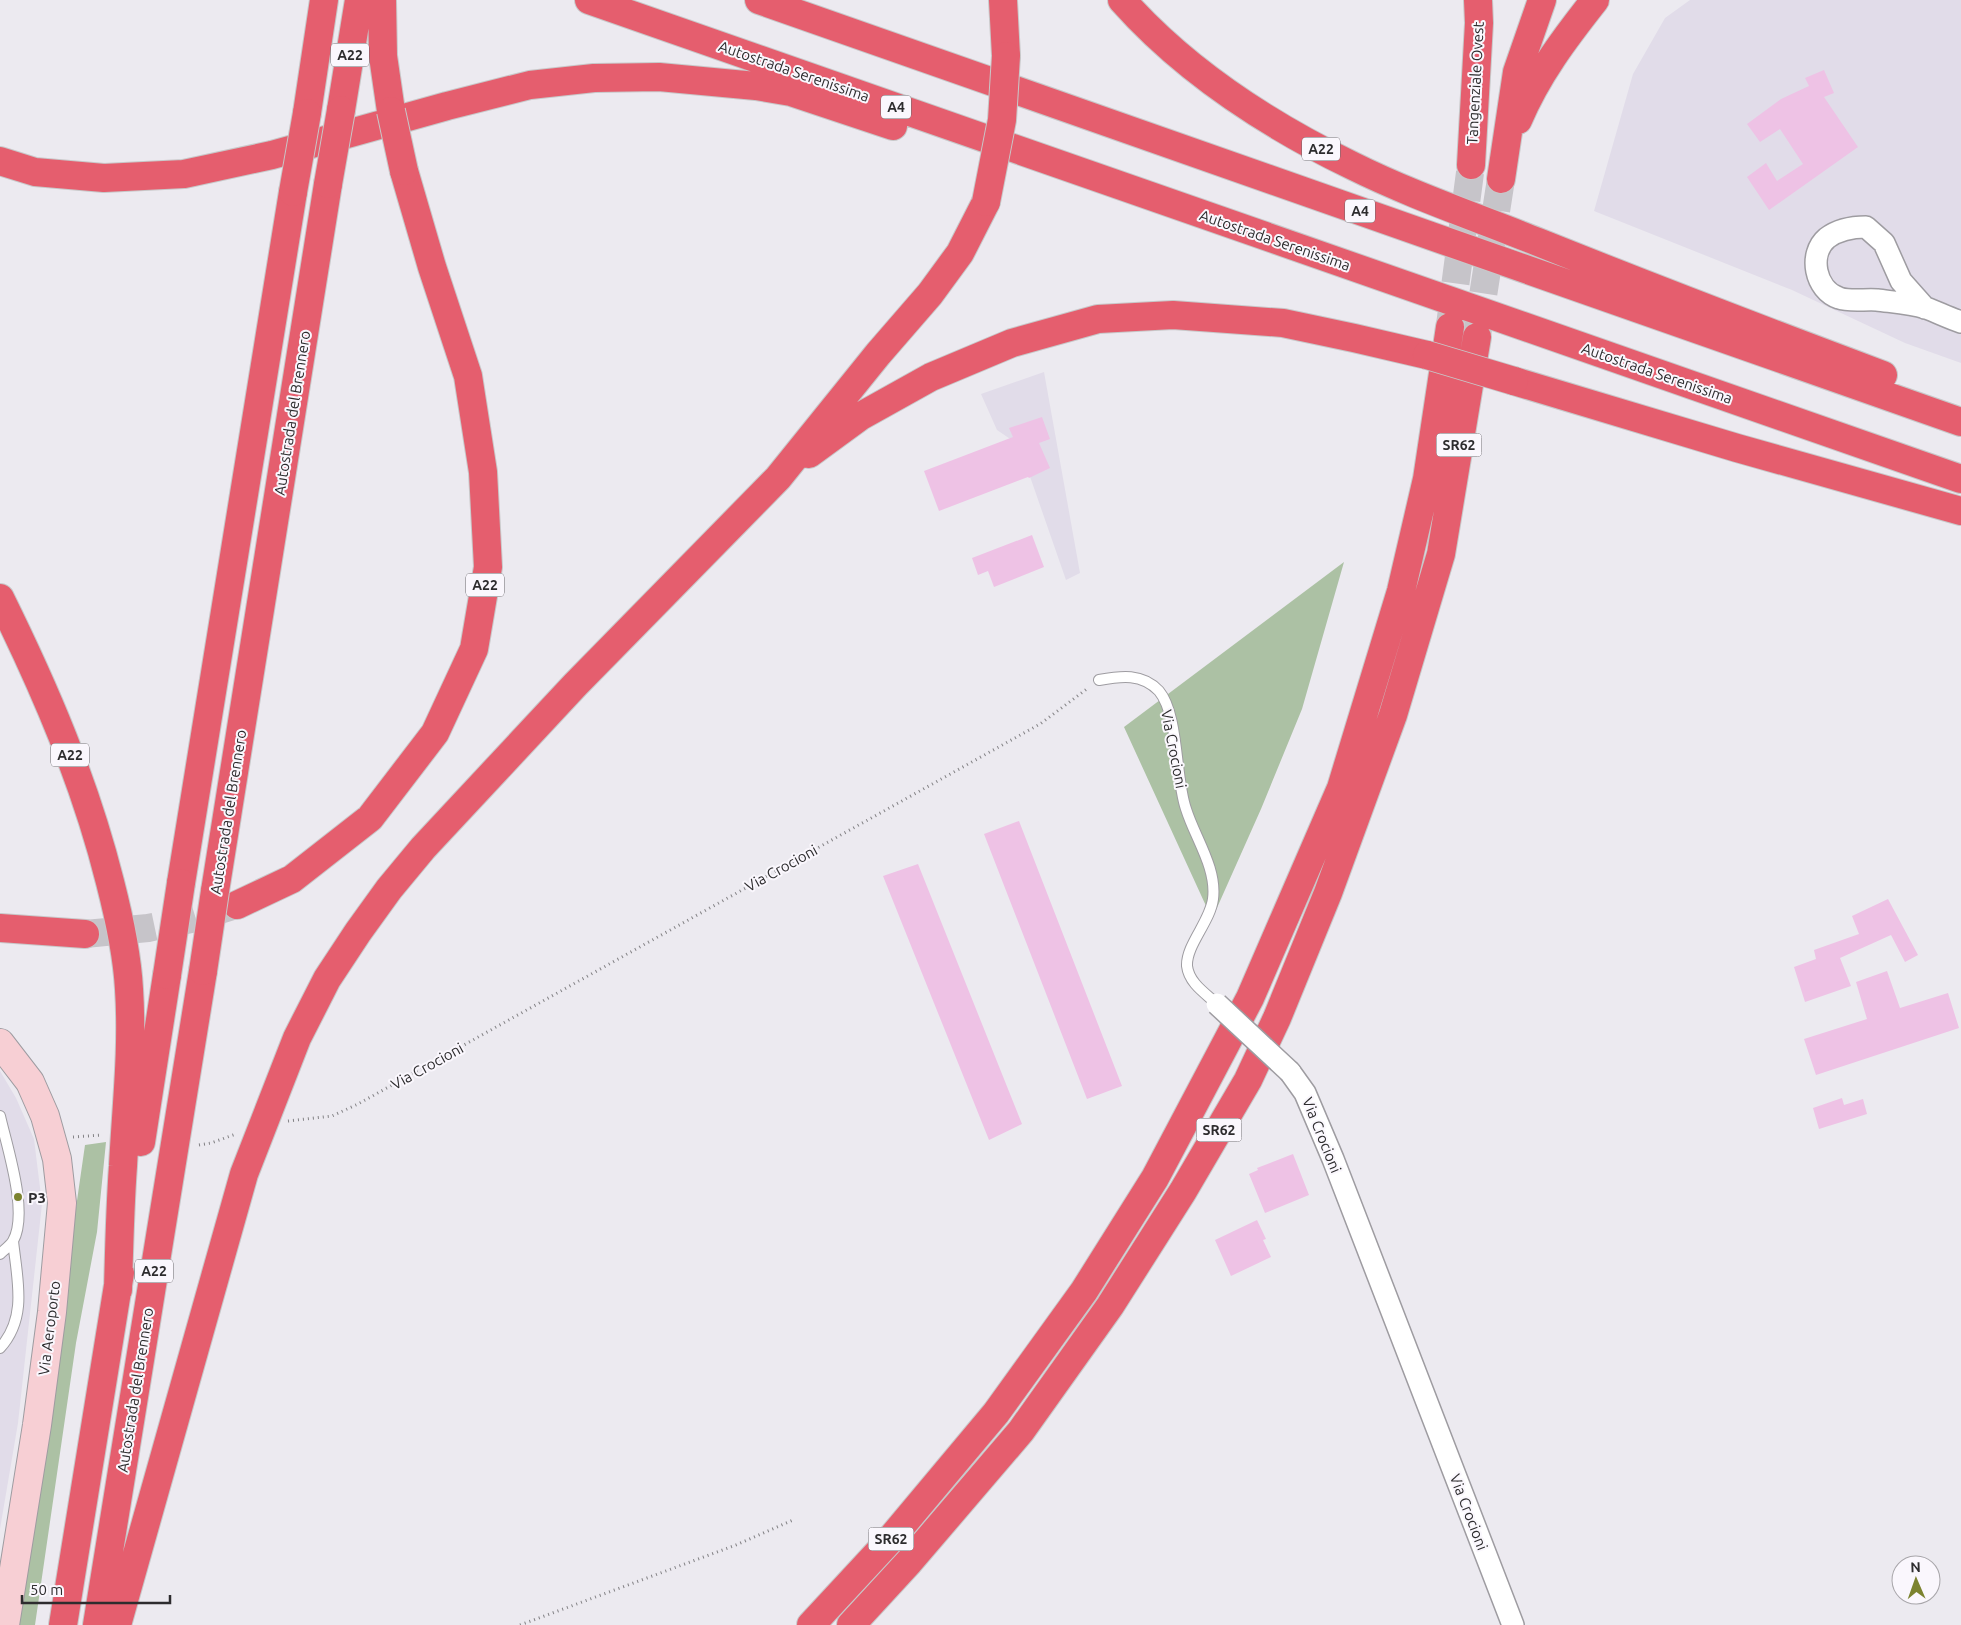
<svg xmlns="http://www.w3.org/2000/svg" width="1961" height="1625" viewBox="0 0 1961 1625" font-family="Ubuntu,sans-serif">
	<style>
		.built { fill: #e1dce9 }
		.green { fill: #acc1a4 }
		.building { fill: #eec2e5 }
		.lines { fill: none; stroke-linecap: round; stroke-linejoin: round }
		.highway-tunnel { stroke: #c6c4c9; stroke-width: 28; stroke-dasharray: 28 14; stroke-linecap: butt }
		.lane-casing { stroke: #9e9ca1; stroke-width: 12 }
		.street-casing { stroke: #9e9ca1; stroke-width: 24 }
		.secondary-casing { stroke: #9e9ca1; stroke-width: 30 }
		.highway-casing { stroke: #c8c8c9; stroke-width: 30 }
		.path { stroke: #838285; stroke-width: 3; stroke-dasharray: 1 4; stroke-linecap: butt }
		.lane { stroke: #fff; stroke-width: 10 }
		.street { stroke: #fff; stroke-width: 21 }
		.secondary { stroke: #f7cfd4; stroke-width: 28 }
		.highway { stroke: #e55e6e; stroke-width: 28 }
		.street-bridge-casing { stroke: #9e9ca1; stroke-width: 24; stroke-linecap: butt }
		.highway-bridge-casing { stroke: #c8c8c9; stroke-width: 30; stroke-linecap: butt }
		.street-bridge { stroke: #fff; stroke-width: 21 }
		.highway-bridge { stroke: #e55e6e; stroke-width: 28 }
		.poi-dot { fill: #7c832f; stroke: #faf7fd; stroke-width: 2 }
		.labels { text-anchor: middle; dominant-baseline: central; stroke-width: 4; stroke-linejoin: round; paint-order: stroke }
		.shield { fill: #faf7fd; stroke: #6a696c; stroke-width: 1 }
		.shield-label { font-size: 14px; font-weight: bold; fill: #2d2c2e }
		.street-label { font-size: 15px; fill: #2d2c2e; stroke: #faf7fd }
		.poi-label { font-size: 15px; font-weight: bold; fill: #2d2c2e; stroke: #faf7fd; text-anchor: start }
	</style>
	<rect width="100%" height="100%" fill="#eceaf0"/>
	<path class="built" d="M 1690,0 L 1961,0 L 1961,363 L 1905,343 L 1792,290 L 1594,211 L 1633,74 L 1665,18 Z
		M 1044,372 L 1080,573 L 1066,580 L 1019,445 L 997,430 L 981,394 Z
		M 0,1071 L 16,1098 L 34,1139 L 42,1204 L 18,1423 L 0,1529 Z"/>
	<path class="green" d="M 1344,562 L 1302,709 L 1261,809 L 1212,919 L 1124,727 Z
		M 106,1142 L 97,1232 L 76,1343 L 35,1625 L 16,1625 L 85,1145 Z"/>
	<path class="building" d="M 1824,70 L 1834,93 L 1824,97 L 1858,147 L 1769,210 L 1747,177 L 1766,163 L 1777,181 L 1803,164 L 1780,129 L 1760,142 L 1747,124 L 1781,99 L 1809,86 L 1805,78 Z
		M 1042,417 L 1050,439 L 1039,443 L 1050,468 L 1029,478 L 1028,477 L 939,511 L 924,471 L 1013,437 L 1009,428 Z
		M 1032,535 L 1044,567 L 994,587 L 988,571 L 978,575 L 972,558 Z
		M 1019,821 L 1122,1086 L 1087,1099 L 984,834 Z
		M 918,864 L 1022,1124 L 989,1140 L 883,876 Z
		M 1888,899 L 1918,955 L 1905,962 L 1891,935 L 1840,958 L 1851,986 L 1805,1002 L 1794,967 L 1816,959 L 1814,950 L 1859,934 L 1852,916 Z
		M 1887,971 L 1900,1008 L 1948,993 L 1959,1028 L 1816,1075 L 1804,1039 L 1867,1019 L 1856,982 Z
		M 1842,1098 L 1844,1105 L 1863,1099 L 1867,1114 L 1819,1129 L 1813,1108 Z
		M 1293,1154 L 1309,1195 L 1265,1213 L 1249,1174 L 1258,1170 L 1257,1168 Z
		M 1257,1220 L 1266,1239 L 1263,1240 L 1271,1257 L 1231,1276 L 1215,1240 Z"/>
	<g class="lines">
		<path class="highway-tunnel" d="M 1450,325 L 1471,165
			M 1477,335 L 1501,179
			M 85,934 L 148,928 L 191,919 L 233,906"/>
		<defs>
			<path id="lane" d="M 1099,680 C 1121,676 1142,673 1159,691 C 1179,715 1175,778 1186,809 C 1195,838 1217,868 1213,899 C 1210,922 1186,945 1187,966 C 1189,983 1205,993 1217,1004
				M 0,1116 C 7,1147 29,1213 13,1241 C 10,1246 4,1250 0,1254
				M 0,1348 C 28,1317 17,1279 13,1241"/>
			<path id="street" d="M 1925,308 L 1901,281 L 1884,243 L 1866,227 C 1852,227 1839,229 1827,238 C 1808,254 1815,290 1839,298 C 1850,302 1865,299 1877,300 C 1892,302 1911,303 1926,308 C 1937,312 1949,318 1961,322
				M 1290,1072 L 1305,1093 L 1333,1159 L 1513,1625"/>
			<path id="secondary" d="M 0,1043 L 30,1082 L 45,1116 L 57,1159 L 62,1203 L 52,1312 L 37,1425 L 5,1625"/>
			<path id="highway" d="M 382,0 L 383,56 L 391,111
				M 589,0 L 1961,479
				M 759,0 L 1961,422
				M 1003,0 L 1006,56
				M 1122,0 C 1185,71 1267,124 1351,165 C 1411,195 1476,217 1538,242 C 1653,288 1768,332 1883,375
				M 341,110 L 359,0
				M 307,113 L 324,0
				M 1518,120 C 1537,75 1565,38 1595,0
				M 0,161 L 35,172 L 104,178 L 184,174 L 272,155 L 447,106 L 530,85 L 594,78 L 659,77 L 756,86 L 791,92 L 893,126
				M 1471,165 L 1479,23 L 1478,0
				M 1501,179 L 1517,72 L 1542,0
				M 1514,381 L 1737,448 L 1961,511
				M 809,454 L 861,416 L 931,377 L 1012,343 L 1098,319 L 1173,315 L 1283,323 L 1354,338 L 1427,355
				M 0,598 C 45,689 85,782 110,882 C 119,917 127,953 129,989 C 133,1049 126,1107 123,1166 C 120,1207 119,1249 118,1290
				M 181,883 L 293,192
				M 215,891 L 328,184
				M 237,905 L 292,879 L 370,818 L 435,733 L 474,649 L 488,567 L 483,472 L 468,376 L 432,267 L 404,171
				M 0,928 L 85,934
				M 141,1142 L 167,975
				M 63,1625 L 120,1273
				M 97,1625 L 203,971
				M 117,1625 L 244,1174 L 297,1038 L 327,979 L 358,932 L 389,889 L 423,848 L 575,685 L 778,478 L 878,354 L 930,294 L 960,253 L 986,202
				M 811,1625 L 888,1542 L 996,1413 L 1084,1291 L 1155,1178 L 1250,998 L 1341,788 L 1401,591 L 1427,479 L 1450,327
				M 851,1625 L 909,1562 L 1021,1431 L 1110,1306 L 1183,1191 L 1248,1080 L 1277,1018 L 1328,893 L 1393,715 L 1441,554 L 1477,337"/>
		</defs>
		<use href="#lane" class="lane-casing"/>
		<use href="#street" class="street-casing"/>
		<use href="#secondary" class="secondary-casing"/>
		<use href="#highway" class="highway-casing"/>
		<path class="path" d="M 288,1121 L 332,1116 L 358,1104 L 1040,724 L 1088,688
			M 73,1137 L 102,1135
			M 199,1145 L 211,1143 L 236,1134
			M 520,1625 L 736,1545 L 793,1520"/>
		<use href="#lane" class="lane"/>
		<use href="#street" class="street"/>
		<use href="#secondary" class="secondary"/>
		<use href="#highway" class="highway"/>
		<defs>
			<path id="street-bridge" d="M 1217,1004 L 1290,1072"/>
			<path id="highway-bridge" d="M 391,111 L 404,171
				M 328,184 L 341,110
				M 293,192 L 307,113
				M 986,202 L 1002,120 L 1006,56
				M 1427,355 L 1514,381
				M 203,971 L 215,891
				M 167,975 L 181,883"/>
		</defs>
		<use href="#street-bridge" class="street-bridge-casing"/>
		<use href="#highway-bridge" class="highway-bridge-casing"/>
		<use href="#street-bridge" class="street-bridge"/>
		<use href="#highway-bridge" class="highway-bridge"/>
	</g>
	<circle class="poi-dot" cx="18" cy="1197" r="5"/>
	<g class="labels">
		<g class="shield">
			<rect x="331" y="43.5" width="38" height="23" rx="4"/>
			<rect x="881" y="95.5" width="30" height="23" rx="4"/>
			<rect x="1302" y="137.5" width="38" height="23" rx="4"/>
			<rect x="1345" y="199.5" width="30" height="23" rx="4"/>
			<rect x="1436.5" y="433.5" width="45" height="23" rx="4"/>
			<rect x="466" y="573.5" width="38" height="23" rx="4"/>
			<rect x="51" y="743.5" width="38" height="23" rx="4"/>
			<rect x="1196.5" y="1118.5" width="45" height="23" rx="4"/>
			<rect x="135" y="1259.5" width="38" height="23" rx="4"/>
			<rect x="868.5" y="1527.5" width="45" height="23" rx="4"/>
		</g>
		<g class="shield-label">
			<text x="350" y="55">A22</text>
			<text x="896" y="107">A4</text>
			<text x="1321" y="149">A22</text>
			<text x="1360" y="211">A4</text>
			<text x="1459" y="445">SR62</text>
			<text x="485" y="585">A22</text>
			<text x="70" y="755">A22</text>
			<text x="1219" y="1130">SR62</text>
			<text x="154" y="1271">A22</text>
			<text x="891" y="1539">SR62</text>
		</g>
		<g class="street-label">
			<text transform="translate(794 71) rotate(19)">Autostrada Serenissima</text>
			<text transform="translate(1475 83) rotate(-87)">Tangenziale Ovest</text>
			<text transform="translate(1275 240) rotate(19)">Autostrada Serenissima</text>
			<text transform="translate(1657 373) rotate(19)">Autostrada Serenissima</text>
			<text transform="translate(292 413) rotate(-81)">Autostrada del Brennero</text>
			<text transform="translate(1174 749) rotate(79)">Via Crocioni</text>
			<text transform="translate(228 812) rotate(-81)">Autostrada del Brennero</text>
			<text transform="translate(781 868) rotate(-29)">Via Crocioni</text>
			<text transform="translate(427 1066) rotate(-29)">Via Crocioni</text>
			<text transform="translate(1322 1135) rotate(68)">Via Crocioni</text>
			<text transform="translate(49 1328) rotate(-83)">Via Aeroporto</text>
			<text transform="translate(135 1390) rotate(-81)">Autostrada del Brennero</text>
			<text transform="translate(1469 1512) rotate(69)">Via Crocioni</text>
		</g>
		<g class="poi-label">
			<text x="28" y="1197">P3</text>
		</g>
	</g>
	<g transform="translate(1916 1580) rotate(358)"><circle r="24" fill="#faf7fd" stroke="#a8a6aa"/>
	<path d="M0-4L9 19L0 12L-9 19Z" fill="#7c832f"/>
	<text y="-8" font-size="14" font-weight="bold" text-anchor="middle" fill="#2d2c2e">N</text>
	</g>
	<path d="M22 1595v8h148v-8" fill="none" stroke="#2d2c2e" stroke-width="2.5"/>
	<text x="30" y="1595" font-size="15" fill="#2d2c2e" stroke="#faf7fd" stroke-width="4" paint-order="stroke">50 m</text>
</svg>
